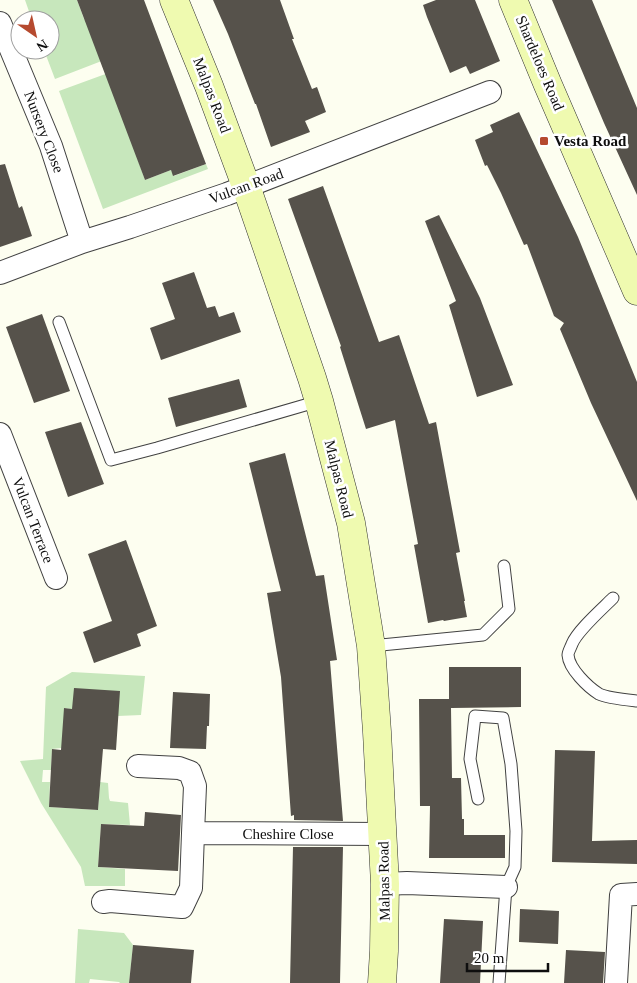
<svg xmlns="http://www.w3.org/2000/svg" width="637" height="983" viewBox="0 0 637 983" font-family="Georgia,serif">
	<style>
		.green { fill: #c7e7bc }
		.building { fill: #56524b }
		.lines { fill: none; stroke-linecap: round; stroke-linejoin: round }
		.lane-casing { stroke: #414141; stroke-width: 13 }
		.street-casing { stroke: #414141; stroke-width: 24 }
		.secondary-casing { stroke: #303030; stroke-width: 29 }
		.lane { stroke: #fff; stroke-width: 11 }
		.street { stroke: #fff; stroke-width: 22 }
		.secondary { stroke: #effab0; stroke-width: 28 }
		.poi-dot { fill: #b64a2f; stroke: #fff; stroke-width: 2 }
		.labels { text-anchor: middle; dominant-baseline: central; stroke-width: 5; stroke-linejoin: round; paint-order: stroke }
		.street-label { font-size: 15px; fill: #0e0e0e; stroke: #fff }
		.poi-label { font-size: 15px; font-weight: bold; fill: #0e0e0e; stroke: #fff; text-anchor: start }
	</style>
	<rect width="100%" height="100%" fill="#fdfef0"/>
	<path class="green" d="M 25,0 L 77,0 L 84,19 L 125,52 L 55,79 L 44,50 L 50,50 L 50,20 L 32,20 Z
		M 130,65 L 136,155 L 145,180 L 171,170 L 174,176 L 206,164 L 208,169 L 103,209 L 59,91 Z
		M 72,672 L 145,676 L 141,715 L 118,716 L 64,708 L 70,747 L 52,749 L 51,770 L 43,770 L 42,782 L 50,782 L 49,807 L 98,810 L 100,782 L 108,783 L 109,798 L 110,801 L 128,803 L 130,825 L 101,824 L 98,867 L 125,869 L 125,886 L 85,886 L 81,867 L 41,803 L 20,761 L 43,759 L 46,687 Z
		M 78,929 L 124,933 L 133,945 L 129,983 L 120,983 L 119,982 L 90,979 L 89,983 L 75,983 Z"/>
	<path class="building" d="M 77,0 L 144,0 L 206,164 L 173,176 L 171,170 L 145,180 Z
		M 213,0 L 280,0 L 294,39 L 292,39 L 312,89 L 317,87 L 326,112 L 305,121 L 310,132 L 271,147 L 256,104 L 255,104 L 248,86 L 228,34 Z
		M 436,0 L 475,0 L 500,61 L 470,74 L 466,66 L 450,73 L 427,17 L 423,5 Z
		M 552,0 L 592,0 L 637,108 L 637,195 L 604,123 Z
		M 519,112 L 578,237 L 637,382 L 637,501 L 591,403 L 560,329 L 564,323 L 554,316 L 527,244 L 524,245 L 501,193 L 487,165 L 485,166 L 475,140 L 493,132 L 490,125 Z
		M 5,164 L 19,208 L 22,206 L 32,236 L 0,247 L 0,165 Z
		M 323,186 L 379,342 L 399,335 L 429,424 L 436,422 L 460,552 L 456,553 L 465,601 L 464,601 L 467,617 L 444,621 L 443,620 L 428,623 L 414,545 L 418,544 L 395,420 L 366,429 L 340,347 L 341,346 L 288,199 Z
		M 439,215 L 480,298 L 513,385 L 477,397 L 449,305 L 456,301 L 425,221 Z
		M 194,272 L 207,308 L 215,306 L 219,317 L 234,312 L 241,332 L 161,360 L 150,328 L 175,319 L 162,283 Z
		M 42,314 L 70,391 L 34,403 L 6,327 Z
		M 239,379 L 247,407 L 176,427 L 168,398 Z
		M 81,422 L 104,484 L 68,497 L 45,432 Z
		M 285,453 L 316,576 L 324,575 L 337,660 L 330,661 L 343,821 L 294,820 L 294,815 L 291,816 L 281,677 L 267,593 L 281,591 L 249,463 Z
		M 126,540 L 157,626 L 137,634 L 141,646 L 94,663 L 83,632 L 112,621 L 88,554 Z
		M 449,667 L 521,667 L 521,707 L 451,708 L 452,778 L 461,778 L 462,819 L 464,819 L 464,835 L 505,835 L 505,858 L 429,858 L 430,806 L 420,806 L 419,699 L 449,699 Z
		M 74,688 L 120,691 L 116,750 L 103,749 L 98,810 L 49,807 L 52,749 L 61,750 L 64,708 L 72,709 Z
		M 173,692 L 210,694 L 209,726 L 207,726 L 206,749 L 170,748 Z
		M 555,750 L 595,751 L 592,841 L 637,840 L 637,864 L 552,862 Z
		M 145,812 L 181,815 L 178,871 L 98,867 L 101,824 L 144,826 Z
		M 293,847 L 343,847 L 340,983 L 290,983 Z
		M 520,909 L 559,911 L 558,944 L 519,942 Z
		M 444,919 L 483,921 L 480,983 L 440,983 Z
		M 133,945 L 194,950 L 191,983 L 129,983 Z
		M 566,950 L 605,952 L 603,983 L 564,983 Z"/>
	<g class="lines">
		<defs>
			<path id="lane" d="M 59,322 L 111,460 L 157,448 L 319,401
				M 613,598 C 602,609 577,631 572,644 C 571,647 568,652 568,655 C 569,669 588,687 599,694 C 607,698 628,700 637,701
				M 371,646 L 483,635 L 509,609 L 504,566
				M 478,799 L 470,759 L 475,716 L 503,718 L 511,764 L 516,831 L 515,867 L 506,887 L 499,983"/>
			<path id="street" d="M 0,23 L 51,146 L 82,242
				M 0,273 L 82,242 L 130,227 L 227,194 L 490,92
				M 0,434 L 56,578
				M 138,766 L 179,768 L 190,772 L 195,786 L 193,833
				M 385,884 L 407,883 L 506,887
				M 103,902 L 110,901 L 182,907 L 191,888 L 193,833 L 383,834
				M 616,983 L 621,895 L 637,894"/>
			<path id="secondary" d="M 174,0 L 209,86 L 246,186 L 312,378 L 319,401 L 351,523 L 371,646 L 377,732 L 385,884 L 384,951 L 382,983
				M 513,0 L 548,85 L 637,291"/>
		</defs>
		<use href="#lane" class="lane-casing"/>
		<use href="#street" class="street-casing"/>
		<use href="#secondary" class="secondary-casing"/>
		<use href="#lane" class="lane"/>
		<use href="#street" class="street"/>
		<use href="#secondary" class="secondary"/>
	</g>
	<rect class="poi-dot" x="539" y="136" width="10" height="10" rx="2.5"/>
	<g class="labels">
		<g class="street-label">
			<text transform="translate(540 63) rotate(67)">Shardeloes Road</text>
			<text transform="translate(212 95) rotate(69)">Malpas Road</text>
			<text transform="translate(44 132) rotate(69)">Nursery Close</text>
			<text transform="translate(246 186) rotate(-20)">Vulcan Road</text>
			<text transform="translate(339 479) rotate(76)">Malpas Road</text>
			<text transform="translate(33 520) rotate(69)">Vulcan Terrace</text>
			<text x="288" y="834">Cheshire Close</text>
			<text transform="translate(384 881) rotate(-91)">Malpas Road</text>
		</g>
		<g class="poi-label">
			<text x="554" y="141">Vesta Road</text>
		</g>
	</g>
	<g transform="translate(35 35) rotate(146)"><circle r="24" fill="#ffffff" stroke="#9f9f9f"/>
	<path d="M0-4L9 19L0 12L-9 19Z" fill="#b64a2f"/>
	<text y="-8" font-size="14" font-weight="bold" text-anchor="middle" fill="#0e0e0e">N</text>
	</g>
	<path d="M467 963v8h81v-8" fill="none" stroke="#0e0e0e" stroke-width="2.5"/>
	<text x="474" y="963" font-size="15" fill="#0e0e0e" stroke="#ffffff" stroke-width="4" paint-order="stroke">20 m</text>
</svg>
